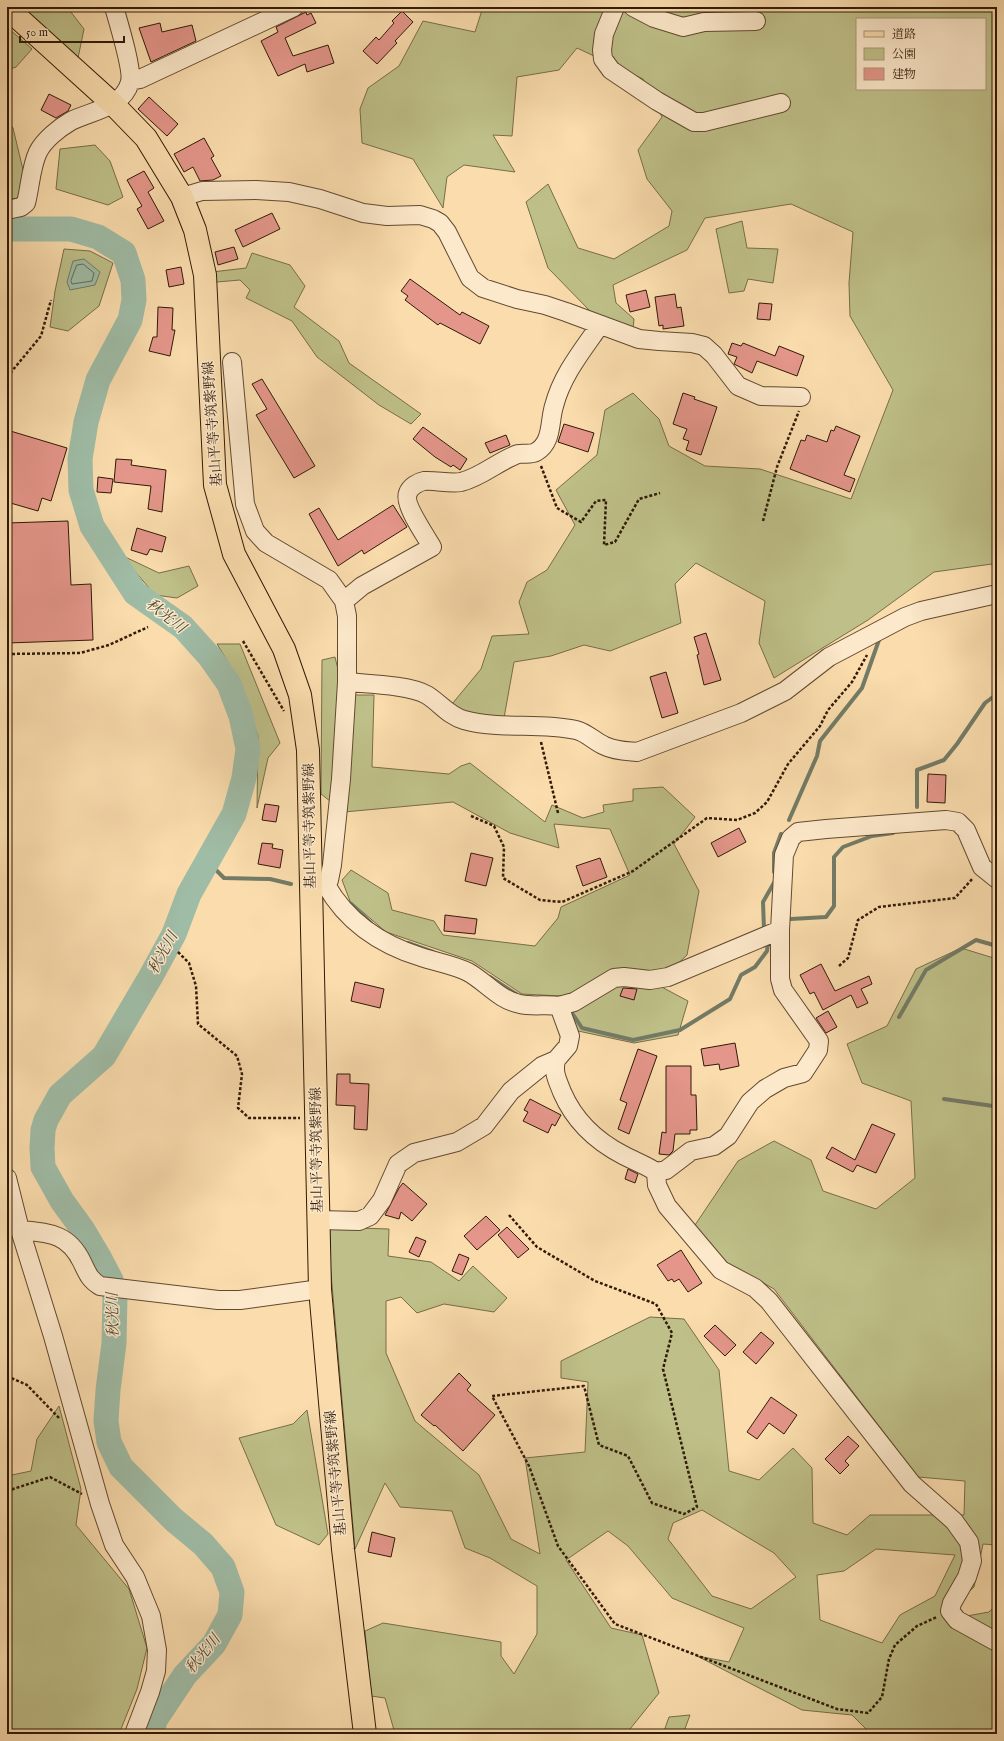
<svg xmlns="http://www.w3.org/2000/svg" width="1004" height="1741" viewBox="0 0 1004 1741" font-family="'IM FELL English','Noto Serif JP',serif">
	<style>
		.green { fill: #bfc089; stroke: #786d48; fill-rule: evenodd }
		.water { fill: #9fbca6; stroke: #737b66 }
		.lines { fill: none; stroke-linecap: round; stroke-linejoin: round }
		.shore { stroke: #686b56; stroke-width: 1 }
		.stream { stroke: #737b66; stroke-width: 4 }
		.river { stroke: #9fbca6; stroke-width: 25 }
		.building { fill: #e4968a; stroke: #301a07 }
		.minor-casing { stroke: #624a30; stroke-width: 20 }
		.major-casing { stroke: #301a07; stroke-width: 24 }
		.path { stroke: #301a07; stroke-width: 2.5; stroke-dasharray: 3 2; stroke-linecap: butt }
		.minor { stroke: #fce8ca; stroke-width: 18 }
		.major { stroke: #fadcad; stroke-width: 22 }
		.labels { text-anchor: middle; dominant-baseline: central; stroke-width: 3; stroke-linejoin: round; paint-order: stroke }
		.street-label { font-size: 14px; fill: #301a07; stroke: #fce8ca }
		.water-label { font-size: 15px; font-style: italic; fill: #514b37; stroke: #fce8ca }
	</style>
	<rect width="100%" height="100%" fill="#fadcad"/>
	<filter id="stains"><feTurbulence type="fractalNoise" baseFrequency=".005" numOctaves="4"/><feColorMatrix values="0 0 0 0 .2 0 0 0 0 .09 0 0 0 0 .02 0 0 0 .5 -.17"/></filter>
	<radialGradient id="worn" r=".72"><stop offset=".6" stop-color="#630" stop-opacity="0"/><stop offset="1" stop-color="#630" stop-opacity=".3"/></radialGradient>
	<path class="green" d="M 21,7 L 67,7 L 84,29 L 78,58 Z
		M 483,7 L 997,7 L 997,560 L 992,564 L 934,572 L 868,620 L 774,678 L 759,643 L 765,601 L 696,563 L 675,584 L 681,623 L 610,651 L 584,645 L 551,656 L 514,662 L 504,718 L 472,718 L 452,704 L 481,669 L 492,636 L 529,634 L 519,602 L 527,582 L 547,570 L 575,525 L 556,490 L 597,455 L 605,410 L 633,393 L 659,419 L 669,446 L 705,466 L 760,469 L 851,499 L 893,390 L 850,316 L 849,283 L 853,232 L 791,204 L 705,218 L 687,250 L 613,285 L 616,303 L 634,319 L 633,329 L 590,311 L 548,268 L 526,202 L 548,184 L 578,248 L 614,259 L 669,226 L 672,211 L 647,179 L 638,150 L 662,117 L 643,79 L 577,48 L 559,70 L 517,77 L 512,136 L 493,135 L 515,172 L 464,165 L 447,177 L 443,208 L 413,159 L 362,143 L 360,109 L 368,88 L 399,66 L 423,21 L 475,32 ZM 857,19 L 985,19 L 985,89 L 857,89 Z
		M 7,27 L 32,49 L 16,67 L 7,70 Z
		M 7,120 L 13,128 L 24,174 L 20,198 L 7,199 Z
		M 95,145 L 110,161 L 123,197 L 108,205 L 56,189 L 60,149 Z
		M 742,221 L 747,248 L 778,249 L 773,283 L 748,279 L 744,291 L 729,293 L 716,229 Z
		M 64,249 L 90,251 L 113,263 L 99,306 L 68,331 L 50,327 L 55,291 Z
		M 252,253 L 290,265 L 305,286 L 294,307 L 339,341 L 349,363 L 421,414 L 411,424 L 379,405 L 317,357 L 292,321 L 246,298 L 250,290 L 240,280 L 217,282 L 212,272 L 246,268 Z
		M 121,555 L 159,573 L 189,566 L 198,586 L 177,598 L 155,595 Z
		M 217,644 L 240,644 L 280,743 L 268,758 L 257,808 L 258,736 L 240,682 Z
		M 335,657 L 344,695 L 374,695 L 372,767 L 449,774 L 461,766 L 470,763 L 545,822 L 552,805 L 583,818 L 604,812 L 603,805 L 633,801 L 633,789 L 663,787 L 695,817 L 674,844 L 699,891 L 687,955 L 656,984 L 688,1001 L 678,1035 L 634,1043 L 578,1031 L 561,996 L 522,994 L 472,961 L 386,932 L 350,901 L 342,880 L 351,870 L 388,893 L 392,910 L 434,921 L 443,935 L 535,946 L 558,918 L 561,907 L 630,875 L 610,829 L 554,824 L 559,848 L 510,833 L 453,802 L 344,812 L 321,794 L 322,660 Z
		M 961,948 L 997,959 L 997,1545 L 983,1544 L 974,1587 L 956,1603 L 961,1617 L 989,1612 L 997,1604 L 997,1635 L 992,1633 L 995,1651 L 997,1652 L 997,1734 L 868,1734 L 869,1732 L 852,1715 L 802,1710 L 697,1656 L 729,1662 L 744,1628 L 672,1598 L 628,1546 L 608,1531 L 566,1560 L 611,1628 L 642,1635 L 659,1693 L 626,1734 L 395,1734 L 385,1698 L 371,1696 L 365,1631 L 383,1623 L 501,1642 L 501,1656 L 514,1674 L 537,1634 L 537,1586 L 490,1558 L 465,1548 L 452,1511 L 400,1507 L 385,1483 L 355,1549 L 327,1227 L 389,1229 L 388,1256 L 431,1262 L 459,1281 L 473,1266 L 507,1298 L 494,1312 L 444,1304 L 417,1313 L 401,1297 L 386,1301 L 386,1353 L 415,1421 L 479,1475 L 511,1539 L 540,1554 L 525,1458 L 585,1452 L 588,1382 L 561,1378 L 561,1361 L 650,1317 L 684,1319 L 719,1370 L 729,1471 L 759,1480 L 793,1448 L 812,1468 L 813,1523 L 847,1535 L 870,1515 L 964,1515 L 965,1481 L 918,1477 L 774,1289 L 723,1260 L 693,1228 L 738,1161 L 774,1141 L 811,1160 L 823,1191 L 876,1209 L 915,1178 L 911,1101 L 862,1083 L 847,1044 L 887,1026 L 916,969 ZM 702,1510 L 774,1553 L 796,1577 L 751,1609 L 712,1596 L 668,1539 L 673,1523 ZM 876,1549 L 955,1555 L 935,1596 L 900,1615 L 882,1643 L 820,1620 L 817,1575 L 844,1571 Z
		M 59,1406 L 81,1489 L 76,1525 L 129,1589 L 147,1648 L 137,1689 L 119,1734 L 7,1734 L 7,1476 L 31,1471 L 37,1439 Z
		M 307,1410 L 328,1534 L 319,1545 L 276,1525 L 239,1438 L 293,1424 Z
		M 690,1715 L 683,1734 L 663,1734 L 669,1717 Z"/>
	<path class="water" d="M 84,259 L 100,272 L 95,285 L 70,290 L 67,282 L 73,261 Z"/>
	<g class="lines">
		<path class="shore" d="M 77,265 L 83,264 L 94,273 L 92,281 L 72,284 L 71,281 Z"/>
		<path class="stream" d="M 917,807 L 917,770 L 944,760 L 957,744 L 985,703 L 997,694
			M 789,820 L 817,756 L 820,741 L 862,688 L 879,640
			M 207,861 L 224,878 L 270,879 L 291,884
			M 774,872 L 774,853 L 781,834
			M 351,904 L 371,923
			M 791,919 L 826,917 L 834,906 L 834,857 L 843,847 L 872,836 L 893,833
			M 764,929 L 763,902 L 775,881
			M 408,943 L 433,952
			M 490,977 L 516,994
			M 572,1013 L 582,1028 L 633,1040 L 680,1030 L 730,999 L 741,975 L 755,967 L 767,951 L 768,943
			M 899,1017 L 926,970 L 976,940 L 997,946
			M 944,1099 L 993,1106 L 997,1109"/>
		<path class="river" d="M 7,229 L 71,229 L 98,237 L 124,253 L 133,280 L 134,300 L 130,320 L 98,380 L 86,422 L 80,459 L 81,490 L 92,526 L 135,593 L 183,627 L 210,657 L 229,684 L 241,716 L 248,749 L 244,778 L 234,814 L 189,894 L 174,934 L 151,976 L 104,1056 L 60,1095 L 46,1120 L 43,1130 L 42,1148 L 43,1167 L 62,1201 L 83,1230 L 99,1257 L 111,1280 L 115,1296 L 114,1343 L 108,1390 L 106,1421 L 109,1442 L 121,1467 L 174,1520 L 203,1544 L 223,1567 L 232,1592 L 230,1615 L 214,1644 L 185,1675 L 155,1720 L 152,1734"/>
	</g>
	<path class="building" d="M 402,11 L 413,22 L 395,41 L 397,43 L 377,64 L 363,51 L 376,37 L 379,40 L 394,23 L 392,21 Z
		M 306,12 L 307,15 L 311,13 L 316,23 L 285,38 L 293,56 L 328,45 L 334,63 L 307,72 L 305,64 L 278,76 L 261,41 L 278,32 L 276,27 Z
		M 160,23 L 162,32 L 192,25 L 196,41 L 151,62 L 139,28 Z
		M 49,94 L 71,105 L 68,111 L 56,118 L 41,110 Z
		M 149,97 L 178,124 L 167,136 L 138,109 Z
		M 204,138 L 214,156 L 211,158 L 221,176 L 213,180 L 200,181 L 193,167 L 184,172 L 174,154 Z
		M 144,171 L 154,188 L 148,192 L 164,221 L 148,229 L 137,209 L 142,206 L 127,180 Z
		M 272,213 L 280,229 L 243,247 L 235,230 Z
		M 234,247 L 238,259 L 218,265 L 215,252 Z
		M 181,267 L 184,284 L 169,287 L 166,270 Z
		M 410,279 L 460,315 L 462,312 L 489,326 L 480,344 L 440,323 L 438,325 L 405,300 L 408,296 L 401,291 Z
		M 646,290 L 650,307 L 630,312 L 626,295 Z
		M 675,294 L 677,308 L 681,307 L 684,326 L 663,329 L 663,325 L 659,326 L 655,297 Z
		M 759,303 L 772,304 L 770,320 L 757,319 Z
		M 158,307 L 173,308 L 172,330 L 175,330 L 170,356 L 149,351 L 153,337 L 157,337 Z
		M 732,343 L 741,346 L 743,343 L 775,356 L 779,346 L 804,356 L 797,376 L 757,361 L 752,373 L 734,364 L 737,357 L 728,354 Z
		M 262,379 L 315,466 L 294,478 L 256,415 L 267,409 L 252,384 Z
		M 683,393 L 695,397 L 694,399 L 717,407 L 701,455 L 686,450 L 689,441 L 683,439 L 687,429 L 673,424 Z
		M 564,424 L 594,433 L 588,452 L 558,442 Z
		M 836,426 L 860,436 L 844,475 L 855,479 L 850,492 L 790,469 L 801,440 L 805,441 L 807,435 L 827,442 L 831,430 L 834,431 Z
		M 423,427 L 467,459 L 460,470 L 453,465 L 451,467 L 435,457 L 413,439 Z
		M 7,430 L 67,448 L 51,501 L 42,498 L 38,511 L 7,502 Z
		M 506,435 L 510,445 L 490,453 L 485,443 Z
		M 116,459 L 132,460 L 131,465 L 166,470 L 162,512 L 148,509 L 151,486 L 114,482 Z
		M 98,477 L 113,479 L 111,493 L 97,492 Z
		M 393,505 L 407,527 L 364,554 L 362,550 L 338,566 L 309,514 L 319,508 L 338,540 Z
		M 68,521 L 71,585 L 91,584 L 93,640 L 7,643 L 7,523 Z
		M 137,528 L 166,537 L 162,552 L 150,549 L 147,555 L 131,550 Z
		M 706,633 L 721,680 L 704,685 L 697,655 L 699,654 L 694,637 Z
		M 666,672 L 678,713 L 662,718 L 650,677 Z
		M 928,774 L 946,775 L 945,803 L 927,802 Z
		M 265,804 L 279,806 L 276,822 L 262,820 Z
		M 739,828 L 746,842 L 718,857 L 711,843 Z
		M 262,843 L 273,844 L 272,848 L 283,850 L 280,868 L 258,864 Z
		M 471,853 L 493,858 L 486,886 L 465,881 Z
		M 600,858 L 607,877 L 583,886 L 576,866 Z
		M 445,915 L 477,919 L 475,934 L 444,931 Z
		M 821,964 L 835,991 L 869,976 L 872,984 L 861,989 L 868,1003 L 857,1008 L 851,995 L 823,1010 L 814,992 L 810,994 L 800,975 Z
		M 355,982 L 384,989 L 380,1008 L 351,1001 Z
		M 623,988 L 637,989 L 634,1000 L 620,996 Z
		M 828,1011 L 837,1027 L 826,1033 L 816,1018 Z
		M 735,1043 L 739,1066 L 720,1070 L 719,1064 L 704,1066 L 701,1049 Z
		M 638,1049 L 657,1056 L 629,1134 L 618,1129 L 627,1103 L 620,1100 Z
		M 666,1066 L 691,1066 L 691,1095 L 696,1095 L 697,1130 L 690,1130 L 690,1134 L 675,1134 L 673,1151 L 669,1155 L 659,1154 L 662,1132 L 666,1133 Z
		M 337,1074 L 350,1074 L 350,1083 L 369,1084 L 367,1130 L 354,1129 L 355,1106 L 336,1105 Z
		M 530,1099 L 561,1115 L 555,1126 L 552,1124 L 548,1133 L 523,1121 L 528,1112 L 524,1110 Z
		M 872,1124 L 895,1134 L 876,1173 L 857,1165 L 853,1172 L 826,1158 L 832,1147 L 855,1160 Z
		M 628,1169 L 638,1174 L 635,1183 L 625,1179 Z
		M 403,1183 L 427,1204 L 412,1221 L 401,1212 L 399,1219 L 385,1215 L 399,1188 Z
		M 486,1216 L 500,1230 L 477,1250 L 464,1236 Z
		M 507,1227 L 529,1249 L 518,1258 L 498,1235 Z
		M 416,1237 L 426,1241 L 419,1257 L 409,1252 Z
		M 681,1250 L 702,1283 L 688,1292 L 679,1279 L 674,1282 L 672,1279 L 668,1281 L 657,1265 Z
		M 459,1254 L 469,1258 L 462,1275 L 452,1271 Z
		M 715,1325 L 736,1345 L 725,1356 L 704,1336 Z
		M 761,1332 L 774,1343 L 756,1364 L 743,1352 Z
		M 459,1373 L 471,1385 L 467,1390 L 495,1415 L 463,1451 L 435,1425 L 434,1426 L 421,1415 Z
		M 771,1397 L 797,1415 L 784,1434 L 769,1423 L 757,1439 L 747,1432 Z
		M 848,1436 L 859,1446 L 845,1461 L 849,1465 L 840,1474 L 825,1459 Z
		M 372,1532 L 395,1538 L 391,1557 L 368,1552 Z"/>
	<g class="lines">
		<defs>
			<path id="minor" d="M 615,7 L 604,34 L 602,50 L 603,59 L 611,70 L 657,101 L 694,122 L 704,122 L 781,103
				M 633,7 L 654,18 L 683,27 L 704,22 L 756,21
				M 130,81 L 140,79 L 294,7
				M 182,197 L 202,191 L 256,190 L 289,192 L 320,199 L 363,213 L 387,216 L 420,215 L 433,219 L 440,223 L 447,232 L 470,278 L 483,288 L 517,299 L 545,305 L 566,312 L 639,339 L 659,341 L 692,343 L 704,346 L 714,355 L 738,386 L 761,396 L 801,397
				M 7,210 L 21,207 L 26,203 C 30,188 31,166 38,152 C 44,140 59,128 71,121 C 91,111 123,108 130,82 C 133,70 118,21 114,7
				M 232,362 L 245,504 L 255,531 L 266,543 L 329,580 L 344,601 L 347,616 L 347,682 L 341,779 L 332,865 L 329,880 L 326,885 L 314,886
				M 344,601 L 362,586 L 432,547 C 426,536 403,504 408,493 C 410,487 418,482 424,481 C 436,480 449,484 461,482 C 482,477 498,461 518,454 C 523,453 531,455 536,452 C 553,442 549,422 554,406 C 562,375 582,351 600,325
				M 347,682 C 367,684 410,685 427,695 C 440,703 449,716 464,720 C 500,730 539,722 576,730 C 586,732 595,742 605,746 C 615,751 626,751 637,752 L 741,713 L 785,691 L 829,657 L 905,617 L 921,611 L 997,594
				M 559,1006 L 574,1002 L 614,978 L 624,977 L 650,980 L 668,977 L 780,930
				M 556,1060 C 553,1073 557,1079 562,1092 C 574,1120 596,1141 623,1155 C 634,1161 646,1165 656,1172 L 657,1185 L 667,1206 L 721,1270 L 755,1288 L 769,1301 L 912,1484 L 954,1521 L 969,1542 L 972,1561 L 967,1577 L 952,1603 L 950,1611 L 957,1620 L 997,1642
				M 656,1172 L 666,1170 L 691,1151 L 714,1146 L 728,1136 L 750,1102 L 765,1089 L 784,1078 L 803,1073 L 818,1050 L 819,1041 L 783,990 L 780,979 L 780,930 L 784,855 L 791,838 L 798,832 L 826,829 L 946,820 L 958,822 L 966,830 L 982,867 L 997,879
				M 7,1178 L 20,1230 L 53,1336 L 100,1504 L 114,1545 L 135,1577 L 151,1616 L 157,1650 L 156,1671 L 150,1692 L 134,1734
				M 319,1220 L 359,1221 L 370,1216 L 382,1200 L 398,1164 L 414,1153 L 457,1142 L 484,1126 L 511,1091 L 542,1066 L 556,1060 L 568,1046 L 570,1036 L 559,1006 C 546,1004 532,1007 520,1004 C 499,1000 486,982 468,972 C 454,965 436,962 421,957 C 382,945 347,922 326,885
				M 20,1230 C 49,1233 68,1233 82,1262 C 88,1274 89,1279 100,1286 L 218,1300 L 240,1300 L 320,1289"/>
			<path id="major" d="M 7,8 L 113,104 L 146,138 L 182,197 L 195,230 L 205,275 L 215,485 L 234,554 L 284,649 L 300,695 L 308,750 L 320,1289 L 343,1549 L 365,1734"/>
		</defs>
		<use href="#minor" class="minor-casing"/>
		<use href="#major" class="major-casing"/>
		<path class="path" d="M 7,377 L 41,336 L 51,300
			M 541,466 L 557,508 L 581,522 L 596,501 L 606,500 L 604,545 L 615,542 L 639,499 L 660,493
			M 763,521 L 777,467 L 799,411
			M 243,641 L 284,711
			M 7,654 L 80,653 L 109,645 L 148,627
			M 541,742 L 558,813
			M 471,816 L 494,826 L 504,847 L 503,878 L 540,900 L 562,902 L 633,871 L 707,818 L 737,820 L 755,813 L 767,802 L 788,764 L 820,726 L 828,710 L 852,682 L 867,655
			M 178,952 L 189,963 L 196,986 L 198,1024 L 237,1056 L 242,1074 L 238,1108 L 249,1118 L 300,1118
			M 839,966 L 848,958 L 858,920 L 879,907 L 955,898 L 973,878
			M 509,1215 L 537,1247 L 595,1281 L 656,1304 L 672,1333 L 663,1369 L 697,1507 L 684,1514 L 652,1503 L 628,1456 L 599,1445 L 584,1386 L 492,1396 L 529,1466 L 558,1546 L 615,1624 L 837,1709 L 868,1713 L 882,1697 L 889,1659 L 895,1645 L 917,1626 L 937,1617
			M 7,1376 L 27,1385 L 59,1418
			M 7,1491 L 50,1477 L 82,1494"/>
		<use href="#minor" class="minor"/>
		<use href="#major" class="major"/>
	</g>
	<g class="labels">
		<g class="street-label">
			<text transform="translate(213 424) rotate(-94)">基山平等寺筑紫野線</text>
			<text transform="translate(310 826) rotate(-91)">基山平等寺筑紫野線</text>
			<text transform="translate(317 1150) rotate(-91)">基山平等寺筑紫野線</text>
			<text transform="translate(336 1473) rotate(-95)">基山平等寺筑紫野線</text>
		</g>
		<g class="water-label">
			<text transform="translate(166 616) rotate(38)">秋光川</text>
			<text transform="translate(163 953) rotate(-61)">秋光川</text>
			<text transform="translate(113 1315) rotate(-91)">秋光川</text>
			<text transform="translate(203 1654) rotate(-51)">秋光川</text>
		</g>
	</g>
	<rect width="1004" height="1741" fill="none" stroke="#fadcad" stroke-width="24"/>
	<rect x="8" y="8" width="988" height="1725" fill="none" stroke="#301a07" stroke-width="2"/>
	<rect x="12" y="12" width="980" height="1717" fill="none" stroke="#301a07"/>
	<rect x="856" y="18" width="130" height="72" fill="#fce8ca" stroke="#aa967c"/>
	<rect x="864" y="31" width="20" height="6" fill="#fadcad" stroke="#aa967c"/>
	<text x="892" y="38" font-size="12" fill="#301a07">道路</text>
	<rect x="864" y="48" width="20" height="12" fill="#bfc089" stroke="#aa967c"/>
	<text x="892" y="58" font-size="12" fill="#301a07">公園</text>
	<rect x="864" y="68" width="20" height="12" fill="#e4968a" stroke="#aa967c"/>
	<text x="892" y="78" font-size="12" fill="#301a07">建物</text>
	<path d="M20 36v6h104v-6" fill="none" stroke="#301a07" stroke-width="2"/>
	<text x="26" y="36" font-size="12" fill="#301a07" stroke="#fce8ca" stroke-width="3" paint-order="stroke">50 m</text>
	<rect width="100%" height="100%" filter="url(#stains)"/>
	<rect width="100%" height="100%" fill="url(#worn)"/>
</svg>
